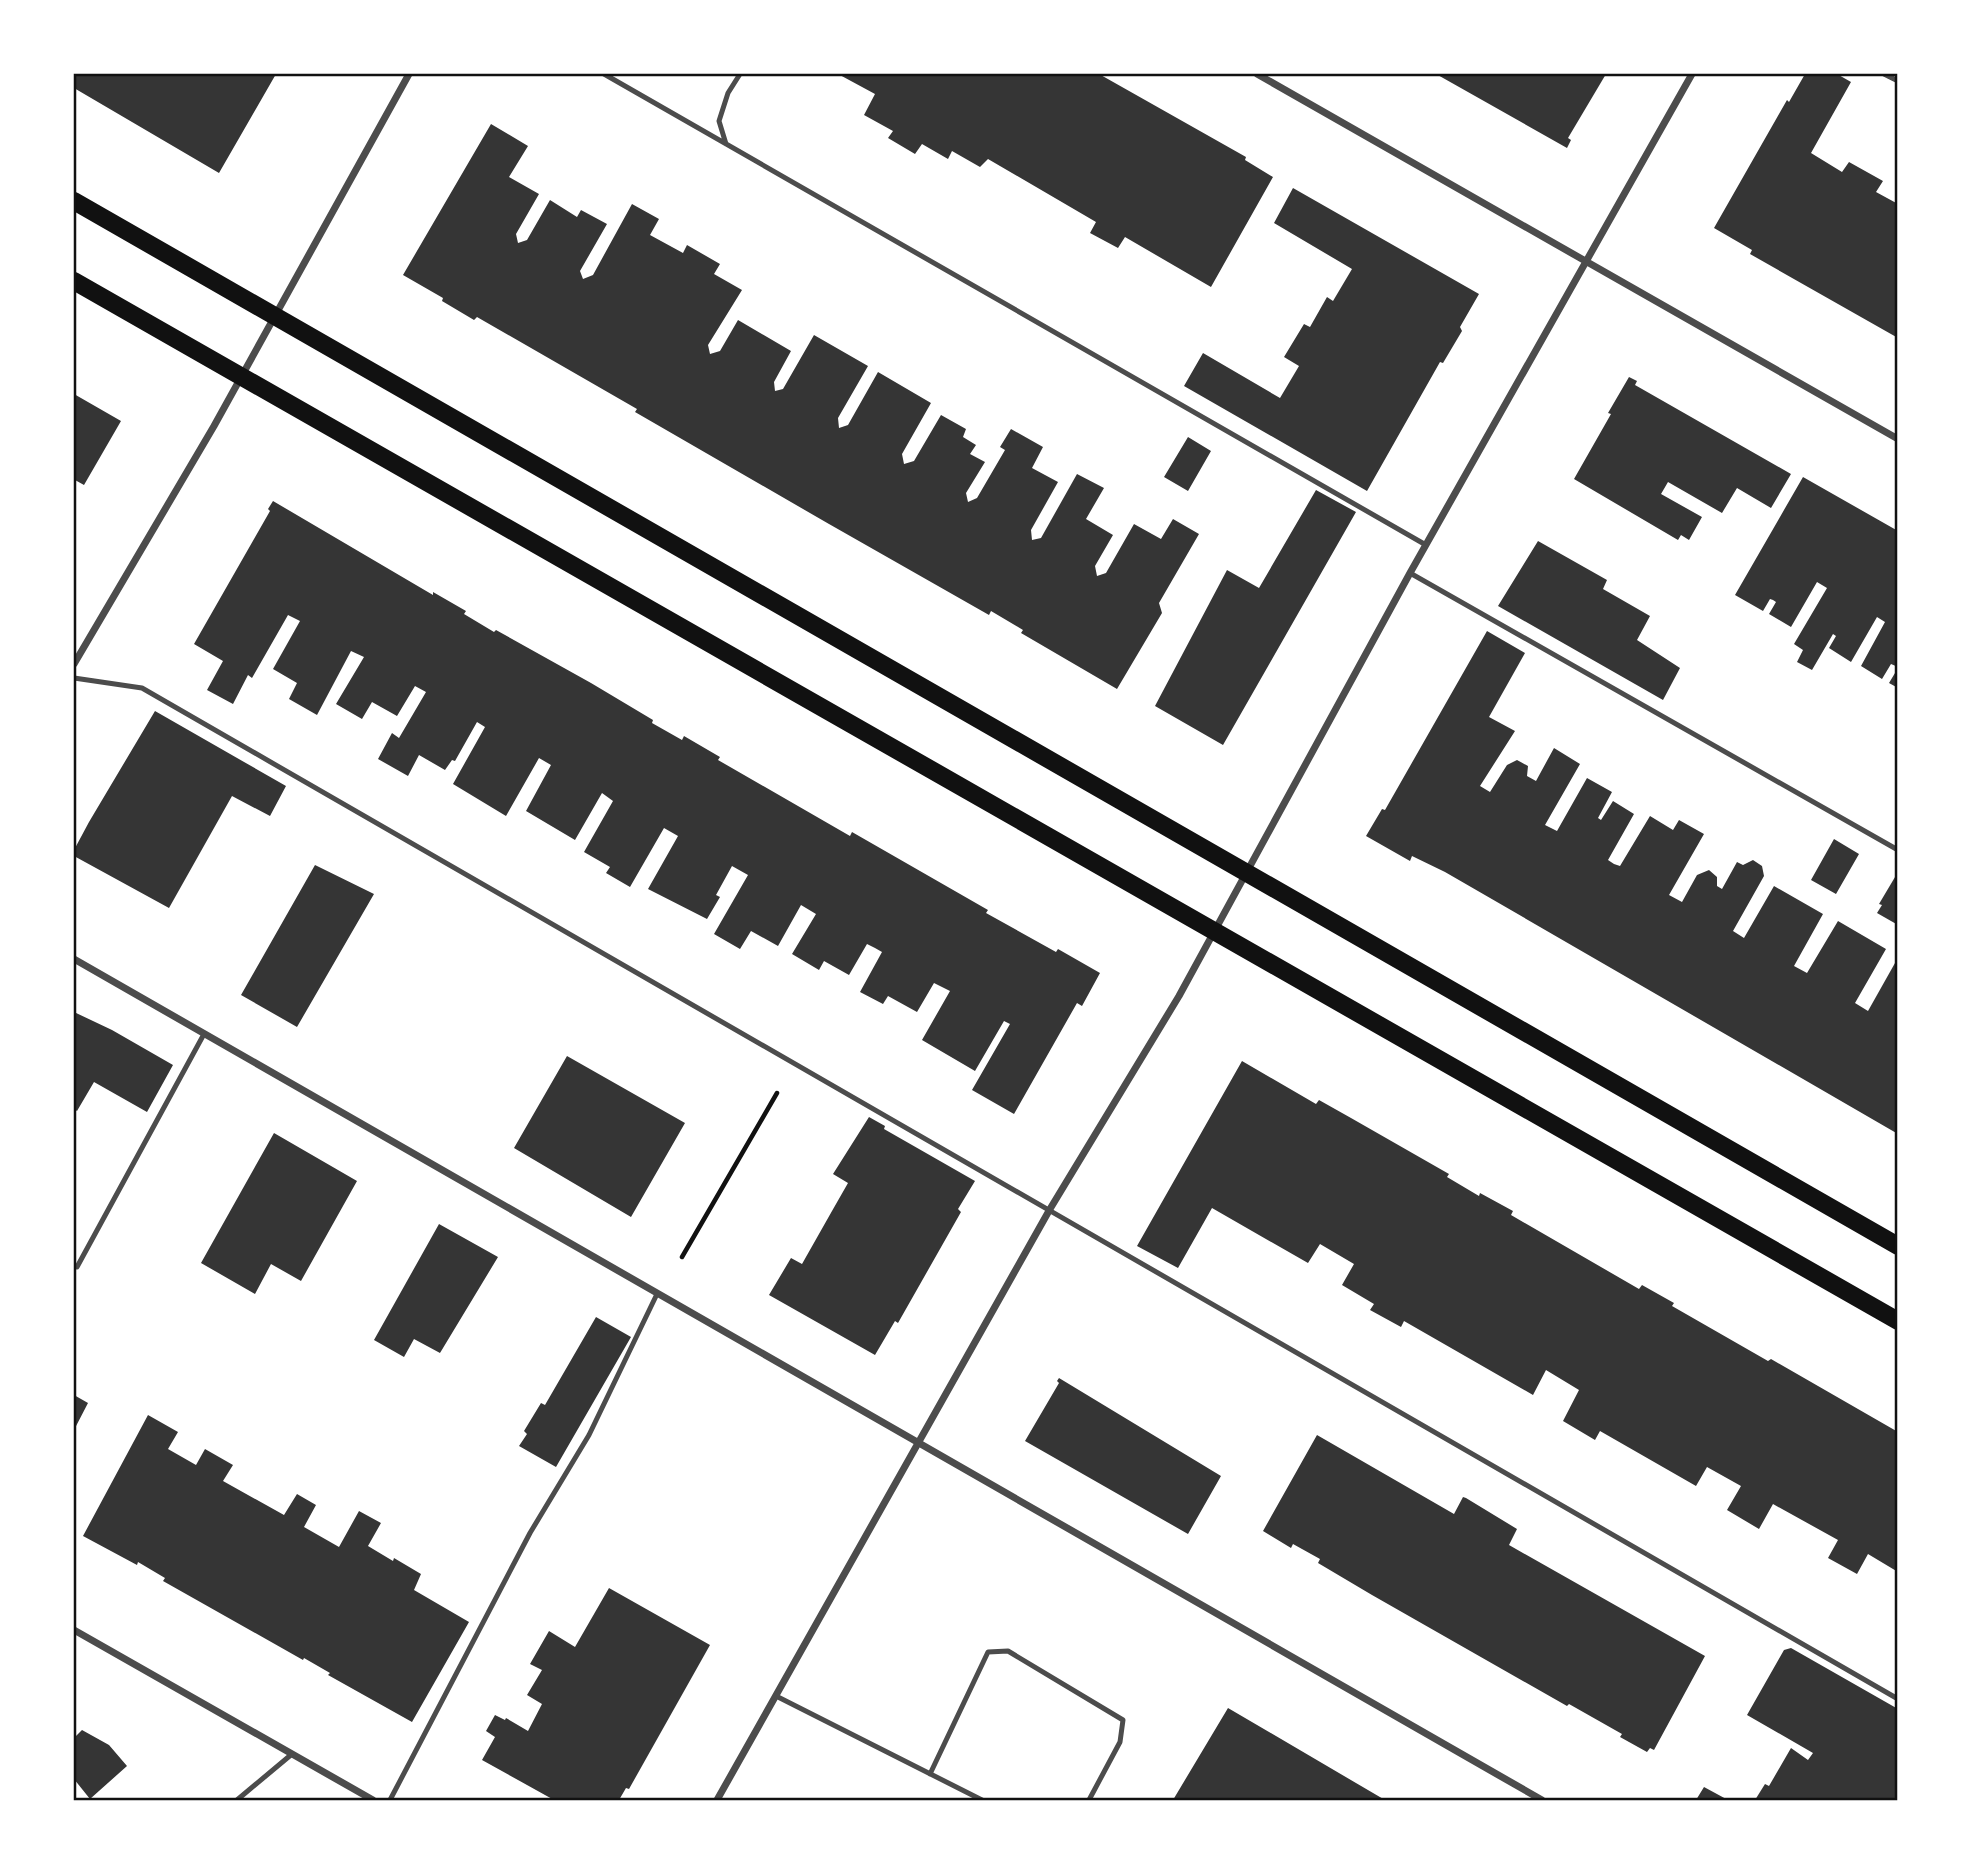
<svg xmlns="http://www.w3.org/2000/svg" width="1971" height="1874" viewBox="0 0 1971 1874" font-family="Raleway,sans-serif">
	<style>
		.building { fill: #353535 }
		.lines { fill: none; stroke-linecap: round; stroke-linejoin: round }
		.path { stroke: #111; stroke-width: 4.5 }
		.service { stroke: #4c4c4c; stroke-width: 5 }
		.minor { stroke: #4c4c4c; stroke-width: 7 }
		.primary { stroke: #111; stroke-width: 18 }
		.neatline { fill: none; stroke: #111; stroke-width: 2.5 }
	</style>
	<rect width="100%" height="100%" fill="#fff"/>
	<path class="building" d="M 74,74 L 276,74 L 219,173 L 74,88 Z
		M 838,74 L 1099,74 L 1246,157 L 1245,160 L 1273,177 L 1211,287 L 1125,237 L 1118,248 L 1090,233 L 1096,222 L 988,159 L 980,167 L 952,151 L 948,159 L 922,144 L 915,154 L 888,138 L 893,131 L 864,115 L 875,94 Z
		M 1436,74 L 1606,74 L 1568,138 L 1571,140 L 1567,148 Z
		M 1805,74 L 1837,74 L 1851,82 L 1811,153 L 1842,172 L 1849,162 L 1883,181 L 1876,192 L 1898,204 L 1898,338 L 1750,254 L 1752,250 L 1714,228 L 1787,100 L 1789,102 Z
		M 491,124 L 528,146 L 509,177 L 539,194 L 516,234 L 518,243 L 527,240 L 550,200 L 577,217 L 581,210 L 607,224 L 580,271 L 583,279 L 593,275 L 632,204 L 659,219 L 650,235 L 683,253 L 687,245 L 720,264 L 714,274 L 742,290 L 708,345 L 710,354 L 720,351 L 738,320 L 791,351 L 774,382 L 775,391 L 783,389 L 814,335 L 868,366 L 838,418 L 839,428 L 848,425 L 878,372 L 931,403 L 902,454 L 904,464 L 914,461 L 941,415 L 966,429 L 963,437 L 976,445 L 970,454 L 985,462 L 966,493 L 968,502 L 977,498 L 1005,450 L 1000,447 L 1011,429 L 1043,447 L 1032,468 L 1058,482 L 1031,530 L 1032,540 L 1041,538 L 1077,474 L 1104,488 L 1086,519 L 1113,535 L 1095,566 L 1097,576 L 1106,573 L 1134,524 L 1161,539 L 1173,519 L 1199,534 L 1159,603 L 1162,613 L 1117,689 L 1021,633 L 1023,630 L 991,611 L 989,615 L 829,524 L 635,412 L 637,409 L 477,317 L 474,320 L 442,301 L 443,298 L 403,275 Z
		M 1293,188 L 1479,294 L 1460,327 L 1462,331 L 1443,363 L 1440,362 L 1367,491 L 1184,386 L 1203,353 L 1280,398 L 1299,366 L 1284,357 L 1304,324 L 1310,327 L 1327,297 L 1333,301 L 1352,269 L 1274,223 Z
		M 1629,377 L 1637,381 L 1635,385 L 1791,474 L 1771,508 L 1737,488 L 1722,513 L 1668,482 L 1661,494 L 1702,517 L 1689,540 L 1681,535 L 1678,540 L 1574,479 L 1611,414 L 1608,413 Z
		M 74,394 L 121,421 L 84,485 L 75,480 L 74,483 Z
		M 1188,437 L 1211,451 L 1188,491 L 1164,477 Z
		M 1803,477 L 1898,531 L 1898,667 L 1891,664 L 1882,679 L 1861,666 L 1885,622 L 1877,617 L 1851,662 L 1829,648 L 1836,636 L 1833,634 L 1812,670 L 1797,662 L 1803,650 L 1794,644 L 1827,588 L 1817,582 L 1791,627 L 1769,614 L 1776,602 L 1773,600 L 1770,599 L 1763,611 L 1735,595 Z
		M 1316,490 L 1356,512 L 1223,745 L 1155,706 L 1227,570 L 1259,588 Z
		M 273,501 L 433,595 L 433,592 L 466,611 L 464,614 L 494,632 L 496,630 L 591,683 L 653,720 L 652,723 L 682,740 L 684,736 L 720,757 L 718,760 L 850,836 L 852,832 L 988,910 L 986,913 L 1056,952 L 1058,949 L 1100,973 L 1082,1006 L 1077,1003 L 1014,1114 L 972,1090 L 1010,1024 L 1004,1021 L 975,1071 L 922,1040 L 950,991 L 934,983 L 917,1012 L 888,996 L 883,1004 L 860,992 L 882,952 L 875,948 L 867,944 L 849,975 L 824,961 L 819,970 L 792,954 L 816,914 L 801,905 L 778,946 L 751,931 L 740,949 L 714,934 L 748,875 L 732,866 L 716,895 L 720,897 L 707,919 L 648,889 L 678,836 L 664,828 L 630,887 L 606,873 L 610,867 L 584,852 L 613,801 L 602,793 L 575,840 L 526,811 L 551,765 L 539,758 L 506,816 L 453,784 L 485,727 L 477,722 L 455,761 L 452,760 L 445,770 L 419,755 L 408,776 L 378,759 L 392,733 L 399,738 L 426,692 L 415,686 L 397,716 L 372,702 L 362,719 L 336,704 L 364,657 L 351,651 L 317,715 L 289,699 L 297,683 L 273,669 L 300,621 L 288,615 L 252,678 L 248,675 L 233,704 L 207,690 L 223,661 L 194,644 L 270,511 L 268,509 Z
		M 1538,541 L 1607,580 L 1603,589 L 1650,616 L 1637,640 L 1680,668 L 1663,700 L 1498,606 Z
		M 1487,631 L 1525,653 L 1489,717 L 1515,731 L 1480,786 L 1490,792 L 1507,765 L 1517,760 L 1528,766 L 1527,776 L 1536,781 L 1554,748 L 1580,764 L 1545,825 L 1557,831 L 1587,778 L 1612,792 L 1598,818 L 1601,820 L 1613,801 L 1634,814 L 1608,860 L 1614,864 L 1620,866 L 1650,816 L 1673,830 L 1679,820 L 1704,834 L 1669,895 L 1682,902 L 1697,875 L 1709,870 L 1717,877 L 1717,886 L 1722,889 L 1737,862 L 1743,865 L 1753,860 L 1762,866 L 1764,876 L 1733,931 L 1744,938 L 1774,886 L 1823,914 L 1794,966 L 1807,973 L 1838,921 L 1886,949 L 1855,1003 L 1868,1011 L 1895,963 L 1898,964 L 1898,1134 L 1445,872 L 1412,856 L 1410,861 L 1366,836 L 1382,809 L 1385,810 Z
		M 1898,668 L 1898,688 L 1889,683 Z
		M 155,711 L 286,786 L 270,816 L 232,796 L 169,908 L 74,856 L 74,850 L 89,822 Z
		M 1834,839 L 1859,854 L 1836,894 L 1811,880 Z
		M 315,865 L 374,894 L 297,1027 L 241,995 Z
		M 1898,872 L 1898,925 L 1877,913 L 1882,905 L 1879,904 Z
		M 74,1012 L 112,1030 L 173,1065 L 147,1112 L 94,1082 L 77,1111 L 74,1109 Z
		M 567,1056 L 685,1123 L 631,1217 L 514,1148 Z
		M 1242,1061 L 1316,1104 L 1319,1100 L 1351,1118 L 1449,1174 L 1447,1177 L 1479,1196 L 1480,1193 L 1513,1211 L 1511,1215 L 1639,1289 L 1642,1285 L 1674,1303 L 1672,1306 L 1768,1361 L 1771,1359 L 1898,1432 L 1898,1572 L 1868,1554 L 1857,1574 L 1828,1558 L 1838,1540 L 1773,1504 L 1759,1529 L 1727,1510 L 1741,1486 L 1707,1467 L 1696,1486 L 1600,1431 L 1595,1440 L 1563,1421 L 1579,1390 L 1546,1370 L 1533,1395 L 1404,1321 L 1401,1327 L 1370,1310 L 1374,1304 L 1342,1285 L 1354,1264 L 1320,1244 L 1308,1263 L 1212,1208 L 1178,1268 L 1137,1246 Z
		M 869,1117 L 885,1126 L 884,1129 L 975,1181 L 958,1209 L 961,1212 L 898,1323 L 895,1321 L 875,1355 L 769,1295 L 791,1258 L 802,1264 L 832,1211 L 848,1183 L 833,1174 Z
		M 274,1133 L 357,1181 L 301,1281 L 271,1264 L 255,1294 L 201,1263 Z
		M 439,1224 L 498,1257 L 440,1353 L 414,1339 L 404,1357 L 374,1340 Z
		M 596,1317 L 631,1337 L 556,1467 L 519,1446 L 527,1434 L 524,1431 L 541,1403 L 545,1405 Z
		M 1059,1378 L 1221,1476 L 1188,1534 L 1025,1441 L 1059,1383 L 1057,1381 Z
		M 74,1395 L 88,1403 L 74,1430 Z
		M 148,1415 L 178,1432 L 168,1449 L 196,1465 L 205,1449 L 233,1465 L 223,1481 L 284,1515 L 297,1494 L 316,1505 L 304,1527 L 339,1547 L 359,1511 L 381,1523 L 368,1546 L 393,1561 L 394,1558 L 421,1574 L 414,1590 L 469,1622 L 412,1722 L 328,1675 L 330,1673 L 304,1658 L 303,1660 L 163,1581 L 165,1578 L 138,1562 L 137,1565 L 83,1536 Z
		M 1317,1435 L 1454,1514 L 1463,1497 L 1466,1498 L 1517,1529 L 1509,1545 L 1705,1656 L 1654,1750 L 1650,1748 L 1647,1752 L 1620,1737 L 1622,1734 L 1569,1704 L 1567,1706 L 1372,1595 L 1318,1563 L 1320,1559 L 1293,1544 L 1291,1548 L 1263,1531 Z
		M 609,1588 L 710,1645 L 629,1789 L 626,1788 L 619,1800 L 554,1800 L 482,1760 L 495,1737 L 486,1731 L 495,1715 L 505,1720 L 506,1718 L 528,1731 L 542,1704 L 527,1695 L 542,1670 L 530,1664 L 549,1631 L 575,1647 Z
		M 1791,1648 L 1898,1709 L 1898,1800 L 1755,1800 L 1765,1784 L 1769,1786 L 1791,1748 L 1808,1760 L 1813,1753 L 1747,1715 L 1784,1650 Z
		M 1228,1708 L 1385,1800 L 1173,1800 Z
		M 82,1730 L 109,1745 L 127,1766 L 90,1799 L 74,1779 L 74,1738 Z
		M 1704,1787 L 1728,1800 L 1696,1800 Z"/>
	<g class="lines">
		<path class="path" d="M 682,1257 L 777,1093"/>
		<path class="service" d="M 604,74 L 1426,545
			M 1884,74 L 1898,81
			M 726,144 L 719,121 L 728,93 L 740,74
			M 1410,573 L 1898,850
			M 74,678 L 142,688 L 1898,1699
			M 77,1267 L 204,1034
			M 776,1696 L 982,1800
			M 930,1774 L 988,1652 L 1008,1651 L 1123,1720 L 1120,1742 L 1089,1800
			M 237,1800 L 292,1754
			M 390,1800 L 530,1533 L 589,1435 L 657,1294"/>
		<path class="minor" d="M 1257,74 L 1898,439
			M 74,664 L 214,426 L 409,74
			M 74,959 L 1542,1800
			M 74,1630 L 373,1800
			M 717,1800 L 1050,1209 L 1179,996 L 1410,573 L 1692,74"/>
		<path class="primary" d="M 74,201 L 1898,1246
			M 74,281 L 1898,1321"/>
	</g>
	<rect width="1971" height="1874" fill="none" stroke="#ffffff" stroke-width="150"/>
	<rect x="75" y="75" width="1821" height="1724" class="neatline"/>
</svg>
